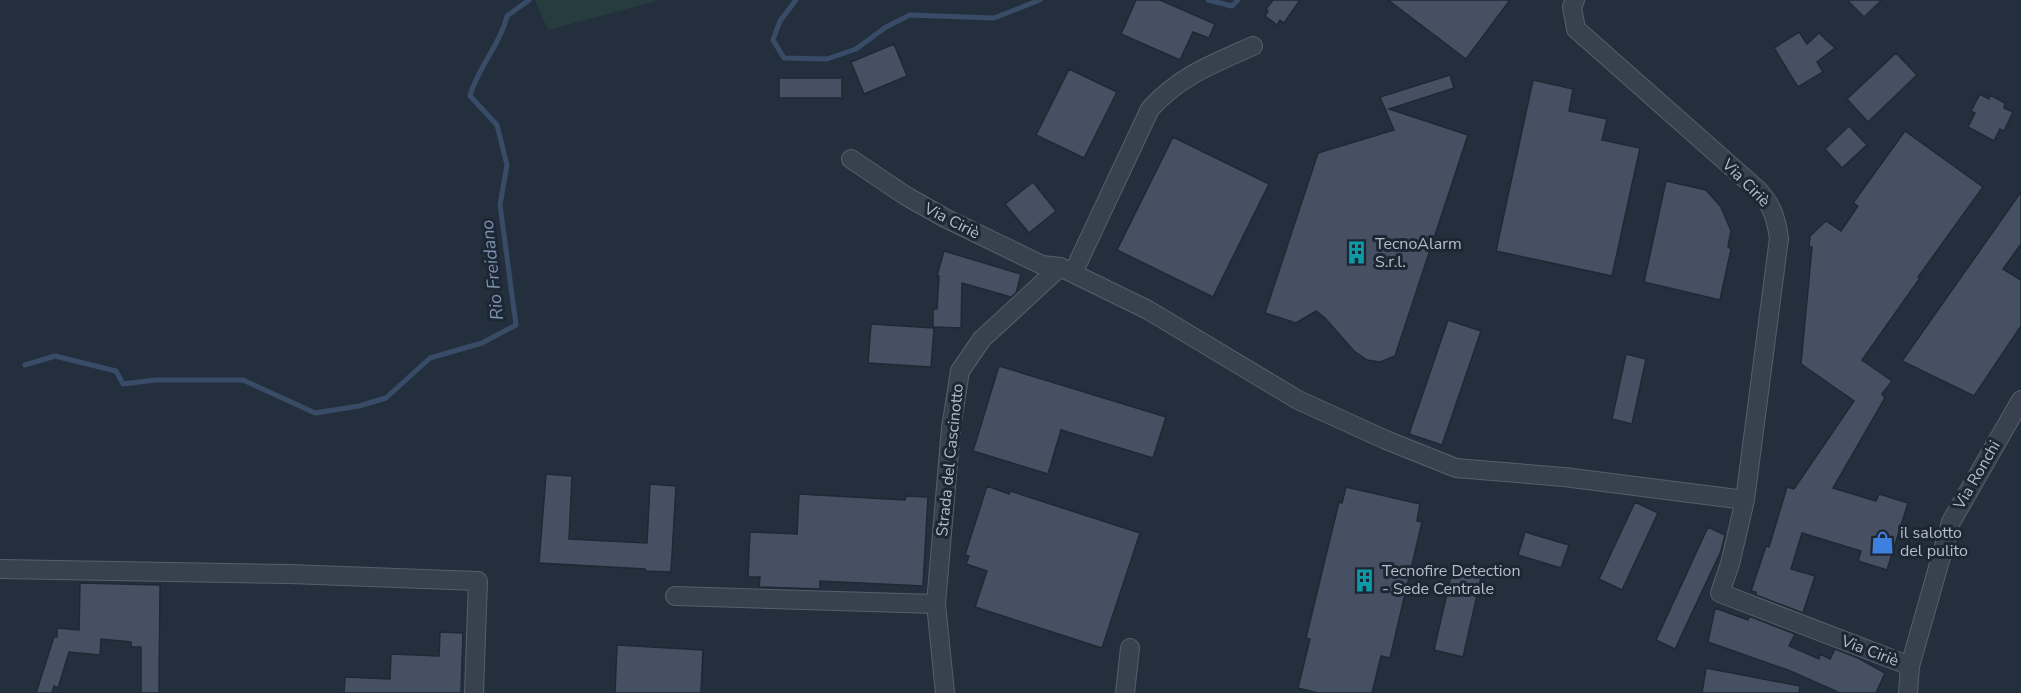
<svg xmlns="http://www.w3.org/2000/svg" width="2021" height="693" viewBox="0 0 2021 693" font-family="'Nunito Sans',sans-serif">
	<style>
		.green { fill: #263c3f }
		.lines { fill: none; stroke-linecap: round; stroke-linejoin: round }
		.stream { stroke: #394c67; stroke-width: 5 }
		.building { fill: #455162; stroke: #1f2835; stroke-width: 1.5 }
		.minor-casing { stroke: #565f6c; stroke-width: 20 }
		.minor { stroke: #38414e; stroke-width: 18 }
		.labels { text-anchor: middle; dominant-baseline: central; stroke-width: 6; stroke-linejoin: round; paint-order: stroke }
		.street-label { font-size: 16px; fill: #b4bcc9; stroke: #1d2633 }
		.poi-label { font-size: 16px; fill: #b4bcc9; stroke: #1d2633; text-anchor: start }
		.water-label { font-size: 18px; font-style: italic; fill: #7c92b1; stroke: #1d2633 }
	</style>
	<rect width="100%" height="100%" fill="#242f3e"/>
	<path class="green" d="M 535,0 L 660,0 L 548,30 Z"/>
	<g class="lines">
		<path class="stream" d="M 796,0 L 780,21 L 773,40 L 784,58 L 827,59 L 856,49 L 886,27 L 910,15 L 994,18 L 1040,0
			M 1208,0 L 1232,6 L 1238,0
			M 25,365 L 55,356 L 116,371 L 123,384 L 155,380 L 243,380 L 315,413 L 359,406 L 386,398 L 430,358 L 482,343 L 516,325 L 500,205 L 507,165 L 497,125 L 470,96 C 478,67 500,45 507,16 L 529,0"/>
	</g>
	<path class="building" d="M 1136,0 L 1160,0 L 1215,24 L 1209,38 L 1193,32 L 1180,60 L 1121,34 Z
		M 1273,0 L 1300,0 L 1284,23 L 1280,20 L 1277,25 L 1265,16 L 1268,11 L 1266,9 Z
		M 1388,0 L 1510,0 L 1466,59 Z
		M 1847,0 L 1882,0 L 1864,17 Z
		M 1799,32 L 1807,44 L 1819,33 L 1835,48 L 1817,62 L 1823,72 L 1798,87 L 1774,48 Z
		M 894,44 L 907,76 L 864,94 L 851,62 Z
		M 1896,53 L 1917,75 L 1868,122 L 1847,99 Z
		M 1069,69 L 1117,92 L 1084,158 L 1036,135 Z
		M 1450,75 L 1454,88 L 1389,109 L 1468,135 L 1395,356 L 1380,362 L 1367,360 L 1354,351 L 1325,318 L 1316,311 L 1296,323 L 1265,313 L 1318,153 L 1394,130 L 1380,97 Z
		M 779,78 L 842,78 L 842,98 L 779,98 Z
		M 1533,80 L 1573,89 L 1569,111 L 1607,119 L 1602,140 L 1640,148 L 1612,276 L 1496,251 Z
		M 1980,94 L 1989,99 L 1990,95 L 2005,103 L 2004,108 L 2013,112 L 2004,131 L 2000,129 L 1994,141 L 1968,127 L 1975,113 L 1971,111 Z
		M 1849,126 L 1867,145 L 1842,168 L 1825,149 Z
		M 1905,131 L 1983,187 L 1918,277 L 1920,278 L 1862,360 L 1892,381 L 1882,394 L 1885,398 L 1833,488 L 1876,501 L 1879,494 L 1908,503 L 1887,570 L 1858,561 L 1861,551 L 1802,533 L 1791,569 L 1815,576 L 1803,613 L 1756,595 L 1756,592 L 1751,591 L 1766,546 L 1769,547 L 1787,487 L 1794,489 L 1854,401 L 1801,364 L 1812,247 L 1809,247 L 1810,236 L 1826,221 L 1841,231 L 1858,206 L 1853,203 Z
		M 1173,137 L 1269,184 L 1213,297 L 1117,250 Z
		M 1666,181 L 1706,190 L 1721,207 L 1731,231 L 1728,247 L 1731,249 L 1720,300 L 1644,282 Z
		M 1033,182 L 1056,211 L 1029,233 L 1005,204 Z
		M 2021,192 L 2021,244 L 2003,269 L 2021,280 L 2021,326 L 1974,396 L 1902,361 Z
		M 944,251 L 1021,274 L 1016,293 L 1011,297 L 962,283 L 961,328 L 933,327 L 933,309 L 937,309 L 939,276 L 937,276 Z
		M 1448,320 L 1481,331 L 1442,445 L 1409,434 Z
		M 871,324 L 934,328 L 931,367 L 868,363 Z
		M 1626,354 L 1646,359 L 1632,424 L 1612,419 Z
		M 999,366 L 1166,417 L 1153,458 L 1061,430 L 1048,474 L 973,451 Z
		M 546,474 L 572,476 L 569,539 L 647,543 L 650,484 L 676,486 L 671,572 L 645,571 L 645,569 L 539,563 Z
		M 987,486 L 1009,494 L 1010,491 L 1140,533 L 1102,648 L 975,607 L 987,571 L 966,564 L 969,556 L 965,555 Z
		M 1346,487 L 1420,504 L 1417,521 L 1422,522 L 1390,658 L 1381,656 L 1372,693 L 1318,693 L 1298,688 L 1310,639 L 1306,638 L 1339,502 L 1342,503 Z
		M 799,494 L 905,500 L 906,496 L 928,497 L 923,586 L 820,581 L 820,589 L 759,587 L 760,577 L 748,577 L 750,532 L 797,534 Z
		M 1635,502 L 1658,513 L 1622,590 L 1599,579 Z
		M 1708,527 L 1725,535 L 1721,551 L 1675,649 L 1656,640 Z
		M 1525,532 L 1569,545 L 1561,568 L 1518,555 Z
		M 1454,563 L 1483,569 L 1463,657 L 1434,650 Z
		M 80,583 L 160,585 L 159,693 L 141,693 L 141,647 L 131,647 L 131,642 L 101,639 L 100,655 L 69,652 L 58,688 L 54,686 L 52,693 L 36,693 L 54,637 L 57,637 L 57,628 L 79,630 Z
		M 1715,608 L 1748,620 L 1749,616 L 1795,634 L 1789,646 L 1819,659 L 1820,654 L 1830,659 L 1835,649 L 1858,658 L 1885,673 L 1876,693 L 1840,693 L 1788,670 L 1708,642 Z
		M 440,632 L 463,633 L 461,693 L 344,693 L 345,677 L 390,679 L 391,654 L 439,656 Z
		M 617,645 L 703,650 L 701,693 L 615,693 Z
		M 1706,668 L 1800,686 L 1799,693 L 1702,693 Z"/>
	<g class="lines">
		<defs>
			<path id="minor" d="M 1575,0 L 1572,7 L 1576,29 L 1758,190 C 1772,205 1776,218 1779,238 L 1745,500 L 1730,564 L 1720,593 L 1910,666
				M 851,159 L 906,196 L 945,218 L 1042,265 L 1060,267 L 1148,310 L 1298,400 L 1386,440 L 1456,468 L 1564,477 L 1745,500
				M 1073,273 L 1150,109 C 1181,75 1213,64 1253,46
				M 0,569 L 289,574 L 478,581 L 474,693
				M 675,596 L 936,604
				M 945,693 L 936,604 L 951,428 L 960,371 L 982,339 L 1060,267
				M 1125,693 L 1130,648
				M 1908,693 L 1910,666 L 1951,522 L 2021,400"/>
		</defs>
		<use href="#minor" class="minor-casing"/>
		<use href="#minor" class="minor"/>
	</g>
	<defs>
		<symbol id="building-bare" viewBox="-9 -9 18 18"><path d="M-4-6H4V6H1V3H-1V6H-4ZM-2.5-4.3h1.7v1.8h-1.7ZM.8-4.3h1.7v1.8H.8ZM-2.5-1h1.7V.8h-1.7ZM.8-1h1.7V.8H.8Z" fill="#0f9aa8" stroke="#1d2633" stroke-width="2.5" paint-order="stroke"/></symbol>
		<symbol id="shop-bare" viewBox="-9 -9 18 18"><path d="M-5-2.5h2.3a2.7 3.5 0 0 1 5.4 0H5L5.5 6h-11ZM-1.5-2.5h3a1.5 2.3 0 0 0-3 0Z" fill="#3f7fe0" stroke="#1d2633" stroke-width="2.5" paint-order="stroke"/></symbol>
	</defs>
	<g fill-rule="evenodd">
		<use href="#building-bare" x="1340" y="236" width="33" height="33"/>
		<use href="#shop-bare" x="1866" y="526" width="33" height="33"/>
		<use href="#building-bare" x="1348" y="564" width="33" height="33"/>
	</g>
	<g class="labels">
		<g class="street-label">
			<text transform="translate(1746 183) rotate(45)">Via Ciriè</text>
			<text transform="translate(952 221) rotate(27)">Via Ciriè</text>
			<text transform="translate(950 460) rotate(-84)">Strada del Cascinotto</text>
			<text transform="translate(1977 475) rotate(-60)">Via Ronchi</text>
			<text transform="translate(1870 651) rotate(21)">Via Ciriè</text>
		</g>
		<g class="poi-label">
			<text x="1375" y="244">TecnoAlarm<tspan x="1375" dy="18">S.r.l.</tspan></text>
			<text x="1900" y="533">il salotto<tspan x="1900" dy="18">del pulito</tspan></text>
			<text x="1382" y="571">Tecnofire Detection<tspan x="1382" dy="18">- Sede Centrale</tspan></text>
		</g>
		<g class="water-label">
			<text transform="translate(492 270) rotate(-96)">Rio Freidano</text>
		</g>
	</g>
</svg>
